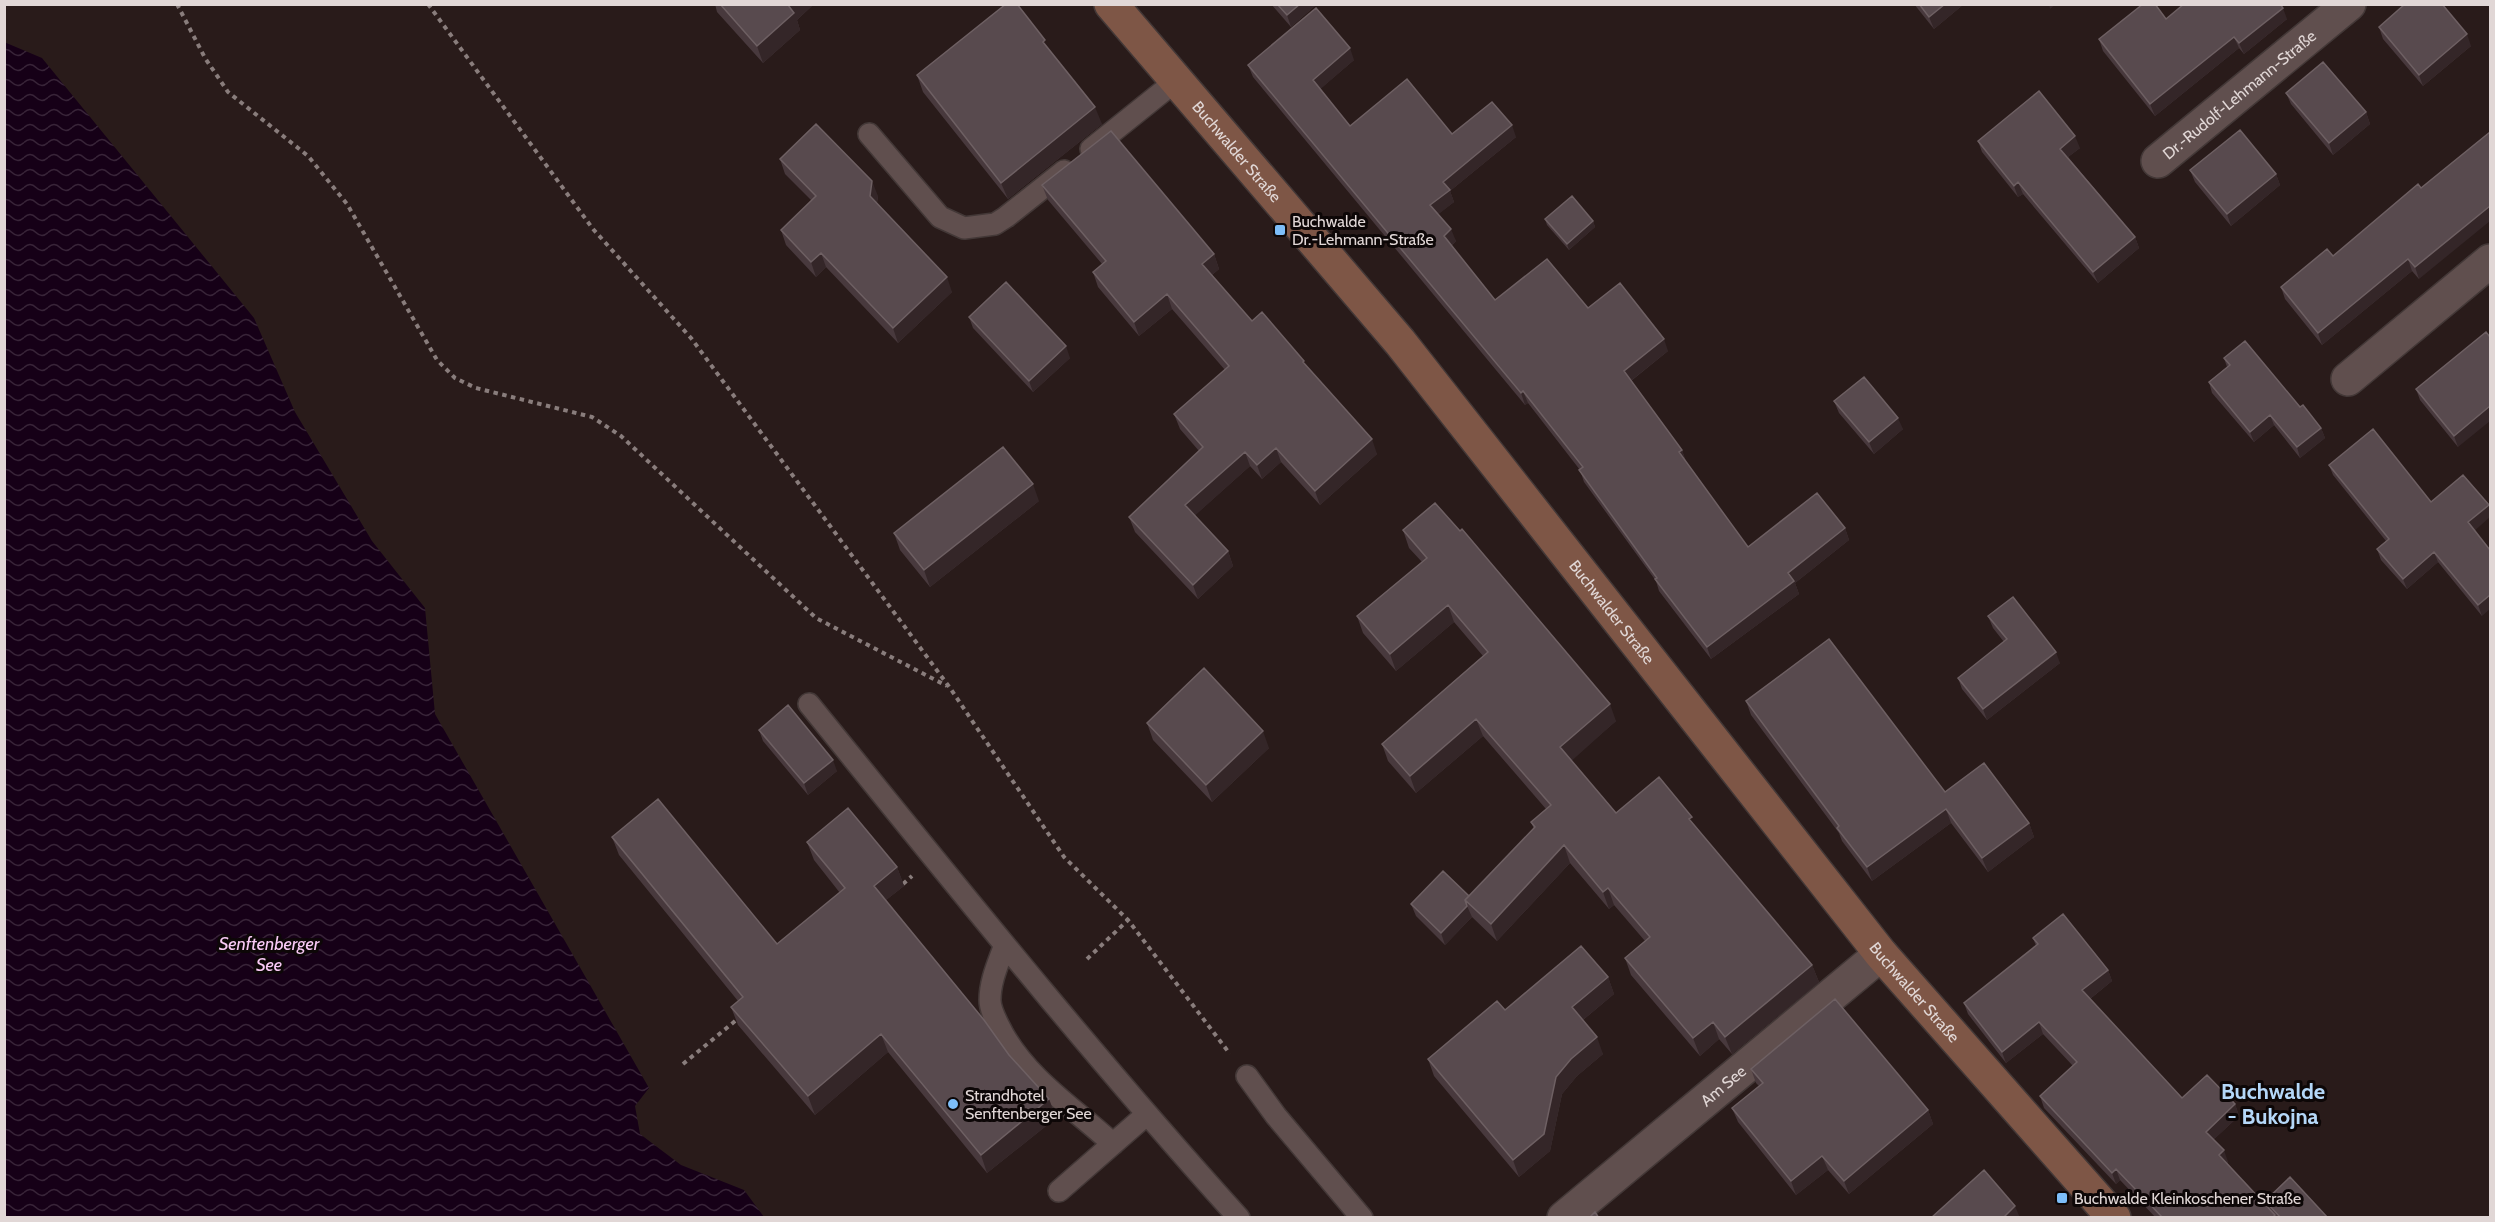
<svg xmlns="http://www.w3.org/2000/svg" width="2495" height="1222" viewBox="0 0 2495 1222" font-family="Cabin,sans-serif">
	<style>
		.water { fill: url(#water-waves) }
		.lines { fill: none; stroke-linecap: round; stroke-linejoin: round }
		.lane-casing { stroke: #433837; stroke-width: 24 }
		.street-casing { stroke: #433837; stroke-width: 36 }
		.secondary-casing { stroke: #433837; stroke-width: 36 }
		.path { stroke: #897d7c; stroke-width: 4; stroke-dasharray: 4.5 4.5; stroke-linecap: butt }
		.lane { stroke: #604f4e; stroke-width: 21 }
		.street { stroke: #604f4e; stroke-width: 33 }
		.secondary { stroke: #7e5646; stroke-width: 33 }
		.wall { fill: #48393d }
		.shaded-wall { fill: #342628 }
		.building { fill: #584a4e; stroke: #6e6063; stroke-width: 1.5 }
		.poi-dot { fill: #7dbef9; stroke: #0d0707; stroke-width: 2 }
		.labels { text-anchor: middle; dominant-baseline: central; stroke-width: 6; stroke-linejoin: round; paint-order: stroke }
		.street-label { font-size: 16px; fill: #e1d7d6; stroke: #0d0707 }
		.poi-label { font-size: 16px; fill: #e1d7d6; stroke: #0d0707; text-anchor: start }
		.water-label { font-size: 18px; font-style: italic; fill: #f9caf6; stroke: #0d0707 }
		.district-label { font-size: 22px; font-weight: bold; fill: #b4d7f8; stroke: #0d0707 }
	</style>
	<defs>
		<pattern id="water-waves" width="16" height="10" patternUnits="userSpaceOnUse" patternTransform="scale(1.5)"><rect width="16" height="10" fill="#160017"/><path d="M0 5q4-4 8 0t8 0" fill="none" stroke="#382438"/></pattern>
	</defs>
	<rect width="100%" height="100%" fill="#291b1a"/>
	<path class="water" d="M 4,42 L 42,58 L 254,318 L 295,412 L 372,541 L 425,608 L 435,714 L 649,1088 L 635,1106 L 640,1134 L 681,1165 L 744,1190 L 764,1217 L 5,1217 Z"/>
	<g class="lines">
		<defs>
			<path id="lane" d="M 869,134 L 940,217 L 964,228 L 995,224 L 1006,217 L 1064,171
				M 1091,149 L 1177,80
				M 809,704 C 950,878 1089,1052 1239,1218
				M 1004,947 C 998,964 990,981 990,1000 C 990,1011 998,1024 1003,1034 C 1030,1081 1074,1108 1113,1144
				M 1247,1076 L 1276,1116 L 1362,1218
				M 1059,1191 L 1146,1115"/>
			<g id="street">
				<path id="s1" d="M 2158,161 L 2349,4"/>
				<path d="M 2348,379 L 2490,261"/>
				<path id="s2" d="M 1564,1218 L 1881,954"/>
			</g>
			<g id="secondary">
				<path id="s3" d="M 1111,4 L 1400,342 L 1881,954 L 2114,1218"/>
			</g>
		</defs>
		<use href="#lane" class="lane-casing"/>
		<use href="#street" class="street-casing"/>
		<use href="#secondary" class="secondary-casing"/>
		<path class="path" d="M 177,4 L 205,58 L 228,92 L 308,156 L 347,204 L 437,360 L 455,378 L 476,388 L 592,417 L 621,436 L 816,618 L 947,686
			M 428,4 L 593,229 L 691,338 L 950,688 L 1064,857 L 1128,920 L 1230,1054
			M 903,884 L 912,876
			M 1087,959 L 1128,920
			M 683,1064 L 740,1017"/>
		<use href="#lane" class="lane"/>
		<use href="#street" class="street"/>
		<use href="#secondary" class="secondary"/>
	</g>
	<path class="wall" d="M 715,4 L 814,4 L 797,20 L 800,30 L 763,63 L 717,12 Z
		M 1271,4 L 1317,4 L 1291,27 Z
		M 1914,4 L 1964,4 L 1934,29 Z
		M 2166,19 L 2287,19 L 2244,54 L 2239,48 L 2155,116 L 2103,51 L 2099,39 Z
		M 2379,27 L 2471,46 L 2423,86 L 2383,39 Z
		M 1354,60 L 1320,89 L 1350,126 L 1452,134 L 1516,137 L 1450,191 L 1454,202 L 1438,214 L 1456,241 L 1451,246 L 1495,300 L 1588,308 L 1668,351 L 1631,381 L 1682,450 L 1686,462 L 1748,547 L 1845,528 L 1849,540 L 1795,583 L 1799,594 L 1711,659 L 1659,591 L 1656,581 L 1584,482 L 1580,470 L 1528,403 L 1525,405 L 1253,77 L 1248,65 Z
		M 917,75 L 1102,124 L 1008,199 L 923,92 Z
		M 2286,93 L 2366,112 L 2370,124 L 2333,155 L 2291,104 Z
		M 1978,141 L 2080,148 L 2068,157 L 2135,237 L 2139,248 L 2098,283 L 2023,194 L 2018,197 L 1982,152 Z
		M 780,159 L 878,196 L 877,203 L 952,292 L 898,343 L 826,267 L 816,277 L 786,245 L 781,230 L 812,201 L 785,174 Z
		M 2190,170 L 2276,174 L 2280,185 L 2231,226 L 2195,182 Z
		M 2418,184 L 2419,279 L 2412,271 L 2322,345 L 2285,299 L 2281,287 L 2333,256 Z
		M 1042,185 L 1214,254 L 1219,269 L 1212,275 L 1252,321 L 1306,366 L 1377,454 L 1320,505 L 1281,462 L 1262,479 L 1250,466 L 1194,516 L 1228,551 L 1233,566 L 1198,599 L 1135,532 L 1129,517 L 1199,451 L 1180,429 L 1174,414 L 1225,370 L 1172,309 L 1139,336 L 1098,287 L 1093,272 L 1102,264 L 1048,200 Z
		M 1545,219 L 1593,221 L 1595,227 L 1569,250 L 1547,225 Z
		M 969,317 L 1070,358 L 1033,392 L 973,328 Z
		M 2486,332 L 2458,447 L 2420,400 L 2416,389 Z
		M 2224,358 L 2300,407 L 2321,428 L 2325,438 L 2300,458 L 2274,425 L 2254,442 L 2212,393 L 2209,382 L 2227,367 Z
		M 1834,401 L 1903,429 L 1874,454 L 1839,413 Z
		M 2329,465 L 2431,502 L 2475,531 L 2482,616 L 2438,562 L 2407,589 L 2381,560 L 2377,549 L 2386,541 L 2333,475 Z
		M 1039,501 L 930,587 L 900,550 L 894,533 Z
		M 1403,530 L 1616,721 L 1571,760 L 1616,813 L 1695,826 L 1812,965 L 1819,982 L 1732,1054 L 1719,1039 L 1700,1056 L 1631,975 L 1625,958 L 1645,941 L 1614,905 L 1609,909 L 1570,863 L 1497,941 L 1472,917 L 1445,945 L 1416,916 L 1411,904 L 1469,896 L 1534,829 L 1531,822 L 1546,809 L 1483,736 L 1416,793 L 1388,761 L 1382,744 L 1483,656 L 1454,622 L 1396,671 L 1363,633 L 1357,616 L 1422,562 L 1409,548 Z
		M 1988,616 L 2060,663 L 1987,720 L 1962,689 L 1958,678 L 2004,642 L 1993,628 Z
		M 1746,701 L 1945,792 L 2029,823 L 2034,837 L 1988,872 L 1951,823 L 1872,881 L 1842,841 L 1839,833 L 1751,715 Z
		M 1147,723 L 1269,748 L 1212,802 L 1153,740 Z
		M 759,730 L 837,771 L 808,795 L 763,741 Z
		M 612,837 L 777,944 L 840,893 L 814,860 L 807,842 L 897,867 L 904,886 L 886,900 L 1009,1055 L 1049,1099 L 1056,1118 L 987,1173 L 888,1052 L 815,1115 L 738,1025 L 731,1007 L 738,1001 L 619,855 Z
		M 2033,938 L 2108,970 L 2112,981 L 2090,999 L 2182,1098 L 2235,1104 L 2239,1116 L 2213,1140 L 2228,1162 L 2227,1163 L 2267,1206 L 2265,1201 L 2328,1218 L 2156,1218 L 2120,1180 L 2116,1184 L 2044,1108 L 2040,1096 L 2073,1066 L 2043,1034 L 2006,1063 L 1968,1014 L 1964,1003 L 2036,946 Z
		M 1608,977 L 1614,994 L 1583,1020 L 1603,1054 L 1577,1076 L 1562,1094 L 1550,1151 L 1519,1177 L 1434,1076 L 1428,1059 Z
		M 1751,1069 L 1928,1110 L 1933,1124 L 1849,1194 L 1828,1170 L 1796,1195 L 1738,1122 L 1732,1108 L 1759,1086 L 1756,1083 Z"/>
	<path class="shaded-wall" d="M 789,4 L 814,4 L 797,20 L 800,30 L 763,63 L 757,46 Z
		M 1300,4 L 1317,4 L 1291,27 L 1287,15 Z
		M 1945,4 L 1964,4 L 1934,29 L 1929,17 Z
		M 2049,4 L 2056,4 L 2050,9 Z
		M 2283,8 L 2287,19 L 2244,54 L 2239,43 Z
		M 2467,34 L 2471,46 L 2423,86 L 2419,75 Z
		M 2234,37 L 2239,48 L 2155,116 L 2150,104 Z
		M 1350,48 L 1354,60 L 1317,92 L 1313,80 Z
		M 1095,107 L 1102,124 L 1008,199 L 1001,183 Z
		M 2366,112 L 2370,124 L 2333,155 L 2329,143 Z
		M 1512,125 L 1516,137 L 1450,191 L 1454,202 L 1435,217 L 1430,205 L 1443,182 Z
		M 2075,136 L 2080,148 L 2064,160 L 2060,149 Z
		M 2276,174 L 2280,185 L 2231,226 L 2227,214 Z
		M 872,181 L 878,196 L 875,210 L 870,196 Z
		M 2018,182 L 2023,194 L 2018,197 L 2014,186 Z
		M 2490,206 L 2490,221 L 2419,279 L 2415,267 Z
		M 1593,221 L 1595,227 L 1569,250 L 1567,244 Z
		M 1451,229 L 1456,241 L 1448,248 L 1444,236 Z
		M 2135,237 L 2139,248 L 2098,283 L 2093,272 Z
		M 821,253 L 826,267 L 816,277 L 811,262 Z
		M 1214,254 L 1219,269 L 1207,279 L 1202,264 Z
		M 2408,259 L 2412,271 L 2322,345 L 2318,333 Z
		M 947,277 L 952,292 L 898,343 L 893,328 Z
		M 1167,294 L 1172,309 L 1139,336 L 1134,322 Z
		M 1664,339 L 1668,351 L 1628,383 L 1624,371 Z
		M 1066,346 L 1070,358 L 1033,392 L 1029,381 Z
		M 1523,391 L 1528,403 L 1525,405 L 1521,393 Z
		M 2490,406 L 2490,421 L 2458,447 L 2454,436 Z
		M 2270,415 L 2274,425 L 2254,442 L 2250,432 Z
		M 1898,418 L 1903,429 L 1874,454 L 1869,442 Z
		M 2321,428 L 2325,438 L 2300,458 L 2297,447 Z
		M 1372,439 L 1377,454 L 1320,505 L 1315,491 Z
		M 1276,448 L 1281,462 L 1262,479 L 1257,465 Z
		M 1682,450 L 1686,462 L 1679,452 Z
		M 1245,452 L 1250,466 L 1190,520 L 1185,505 Z
		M 1033,484 L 1039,501 L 930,587 L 924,570 Z
		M 2489,505 L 2490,510 L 2490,517 L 2472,533 L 2468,522 Z
		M 1845,528 L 1849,540 L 1795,583 L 1799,594 L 1711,659 L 1707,647 L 1788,573 Z
		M 1228,551 L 1233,566 L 1198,599 L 1193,585 Z
		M 2434,552 L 2438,562 L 2407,589 L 2403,579 Z
		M 2490,595 L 2490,609 L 2482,616 L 2478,605 Z
		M 1448,605 L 1454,622 L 1396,671 L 1390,654 Z
		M 2056,652 L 2060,663 L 1987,720 L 1983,709 Z
		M 1610,704 L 1616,721 L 1567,765 L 1560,747 Z
		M 1476,719 L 1483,736 L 1416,793 L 1410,776 Z
		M 1263,731 L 1269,748 L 1212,802 L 1206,785 Z
		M 833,760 L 837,771 L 808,795 L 804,783 Z
		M 1946,809 L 1951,823 L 1872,881 L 1867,867 Z
		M 2029,823 L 2034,837 L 1988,872 L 1982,858 Z
		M 1564,845 L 1570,863 L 1497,941 L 1491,924 Z
		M 897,867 L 904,886 L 881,904 L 874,886 Z
		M 1608,888 L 1614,905 L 1609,909 L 1603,892 Z
		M 1467,906 L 1472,917 L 1445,945 L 1441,933 Z
		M 1812,965 L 1819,982 L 1732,1054 L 1725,1037 Z
		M 2108,970 L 2112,981 L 2086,1002 L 2082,990 Z
		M 1608,977 L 1614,994 L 1578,1024 L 1572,1007 Z
		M 1713,1022 L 1719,1039 L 1700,1056 L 1693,1038 Z
		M 2039,1022 L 2043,1034 L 2006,1063 L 2002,1052 Z
		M 881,1034 L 888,1052 L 815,1115 L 808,1096 Z
		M 1597,1037 L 1603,1054 L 1577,1076 L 1562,1094 L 1550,1151 L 1519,1177 L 1513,1160 L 1556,1077 L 1571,1059 Z
		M 1049,1099 L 1056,1118 L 987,1173 L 981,1155 Z
		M 2235,1104 L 2239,1116 L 2210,1143 L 2206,1132 Z
		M 1928,1110 L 1933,1124 L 1849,1194 L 1844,1181 Z
		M 2224,1150 L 2228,1162 L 2224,1166 L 2219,1155 Z
		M 1822,1156 L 1828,1170 L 1796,1195 L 1791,1181 Z
		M 2116,1169 L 2120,1180 L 2116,1184 L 2112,1173 Z
		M 2015,1206 L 2020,1218 L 2003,1218 Z"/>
	<path class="building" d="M 720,4 L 789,4 L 788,5 L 794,13 L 757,46 Z
		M 1006,4 L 1017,4 L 1045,40 L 1043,42 L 1095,107 L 1001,183 L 917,75 Z
		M 1277,4 L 1300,4 L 1287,15 Z
		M 1919,4 L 1945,4 L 1929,17 Z
		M 2143,4 L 2155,4 L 2166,19 L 2184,4 L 2280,4 L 2283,8 L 2239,43 L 2234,37 L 2150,104 L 2099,39 Z
		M 2405,4 L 2442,4 L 2467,34 L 2419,75 L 2379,27 Z
		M 1316,8 L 1350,48 L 1313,80 L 1350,126 L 1407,79 L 1452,134 L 1492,102 L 1512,125 L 1443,182 L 1450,190 L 1430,205 L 1451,229 L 1444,236 L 1495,300 L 1547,259 L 1588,308 L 1620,283 L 1664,339 L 1624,371 L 1682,450 L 1679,452 L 1748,547 L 1817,493 L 1845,528 L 1788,573 L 1794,581 L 1707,647 L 1655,579 L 1657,578 L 1579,470 L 1583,467 L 1523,391 L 1521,393 L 1248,65 Z
		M 2323,62 L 2366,112 L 2329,143 L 2286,93 Z
		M 2039,91 L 2075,136 L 2060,149 L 2135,237 L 2093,272 L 2018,182 L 2014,186 L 1978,141 Z
		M 816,124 L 872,181 L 870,196 L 947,277 L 893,328 L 821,253 L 811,262 L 781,230 L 816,196 L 780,159 Z
		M 2240,130 L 2276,174 L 2227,214 L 2190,170 Z
		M 1111,131 L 1214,254 L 1202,264 L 1252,321 L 1262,312 L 1304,361 L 1303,362 L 1372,439 L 1315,491 L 1276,448 L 1257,465 L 1245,452 L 1185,505 L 1228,551 L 1193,585 L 1129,517 L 1203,447 L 1174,414 L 1229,366 L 1167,294 L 1134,322 L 1093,272 L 1106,261 L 1042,185 Z
		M 2490,132 L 2490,206 L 2415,267 L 2408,259 L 2318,333 L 2281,287 L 2327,249 L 2333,256 L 2418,184 L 2421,188 Z
		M 1572,196 L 1593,221 L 1567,244 L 1545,219 Z
		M 1006,282 L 1066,346 L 1029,381 L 969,317 Z
		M 2486,332 L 2490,337 L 2490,406 L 2454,436 L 2416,389 Z
		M 2245,341 L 2300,407 L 2303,405 L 2321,428 L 2297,447 L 2270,415 L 2250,432 L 2209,382 L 2230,365 L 2224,358 Z
		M 1864,377 L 1898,418 L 1869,442 L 1834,401 Z
		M 2373,429 L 2431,502 L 2463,475 L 2489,505 L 2468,522 L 2490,550 L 2490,595 L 2478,605 L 2434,552 L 2403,579 L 2377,549 L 2389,539 L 2329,465 Z
		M 1003,447 L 1033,484 L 924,570 L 894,533 Z
		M 1435,503 L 1460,531 L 1462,529 L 1610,704 L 1560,747 L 1616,813 L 1659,777 L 1692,817 L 1689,819 L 1812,965 L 1725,1037 L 1713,1022 L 1693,1038 L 1625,958 L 1650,937 L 1608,888 L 1603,892 L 1564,845 L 1491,924 L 1465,900 L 1535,827 L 1531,822 L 1551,805 L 1476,719 L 1410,776 L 1382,744 L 1488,652 L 1448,605 L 1390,654 L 1357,616 L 1427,558 L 1403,530 Z
		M 2013,597 L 2056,652 L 1983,709 L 1958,678 L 2007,639 L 1988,616 Z
		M 1829,639 L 1945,792 L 1984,763 L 2029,823 L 1982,858 L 1946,809 L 1867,867 L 1837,828 L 1839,826 L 1746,701 Z
		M 1204,668 L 1263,731 L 1206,785 L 1147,723 Z
		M 788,705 L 833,760 L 804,783 L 759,730 Z
		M 658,799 L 777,944 L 845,888 L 807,842 L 848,808 L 897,867 L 874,886 L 984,1020 L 1009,1055 L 1049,1099 L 981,1155 L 881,1034 L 808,1096 L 731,1007 L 743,997 L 612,837 Z
		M 1443,871 L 1469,896 L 1465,900 L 1467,906 L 1441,933 L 1411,904 Z
		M 2063,914 L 2108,970 L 2082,990 L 2182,1098 L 2207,1075 L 2235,1104 L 2206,1132 L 2224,1150 L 2219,1155 L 2275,1215 L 2272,1218 L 2163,1218 L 2116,1169 L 2112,1173 L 2040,1096 L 2077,1062 L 2039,1022 L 2002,1052 L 1964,1003 L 2038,944 L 2033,938 Z
		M 1581,946 L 1608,977 L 1572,1007 L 1597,1037 L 1571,1059 L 1556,1077 L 1544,1134 L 1513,1160 L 1428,1059 L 1497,1001 L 1505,1010 Z
		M 1835,999 L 1928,1110 L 1844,1181 L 1822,1156 L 1791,1181 L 1732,1108 L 1763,1083 L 1751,1069 Z
		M 1984,1170 L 2015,1206 L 2003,1218 L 1931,1218 Z
		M 2290,1177 L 2328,1218 L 2281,1218 L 2265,1201 Z
		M 1595,1212 L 1599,1218 L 1589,1218 Z"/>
	<g class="poi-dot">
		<rect x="1274" y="224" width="12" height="12" rx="3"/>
		<circle cx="953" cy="1104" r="6"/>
		<rect x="2056" y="1192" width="12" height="12" rx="3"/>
	</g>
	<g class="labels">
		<g class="street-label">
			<text stroke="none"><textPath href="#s1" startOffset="105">Dr.-Rudolf-Lehmann-Straße</textPath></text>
			<text stroke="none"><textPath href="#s3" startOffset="194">Buchwalder Straße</textPath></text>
			<text stroke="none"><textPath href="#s3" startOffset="788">Buchwalder Straße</textPath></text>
			<text stroke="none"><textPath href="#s3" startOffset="1274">Buchwalder Straße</textPath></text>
			<text stroke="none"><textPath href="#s2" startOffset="207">Am See</textPath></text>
		</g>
		<g class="poi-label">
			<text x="1292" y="221">Buchwalde<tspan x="1292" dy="18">Dr.-Lehmann-Straße</tspan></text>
			<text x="965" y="1095">Strandhotel<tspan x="965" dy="18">Senftenberger See</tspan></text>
			<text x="2074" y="1198">Buchwalde Kleinkoschener Straße</text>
		</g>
		<g class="water-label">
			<text x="269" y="944">Senftenberger<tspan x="269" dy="21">See</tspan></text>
		</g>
		<g class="district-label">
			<text x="2273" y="1091">Buchwalde<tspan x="2273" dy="25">- Bukojna</tspan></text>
		</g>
	</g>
	<rect width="2495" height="1222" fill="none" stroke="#e1d7d6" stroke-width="12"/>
</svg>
